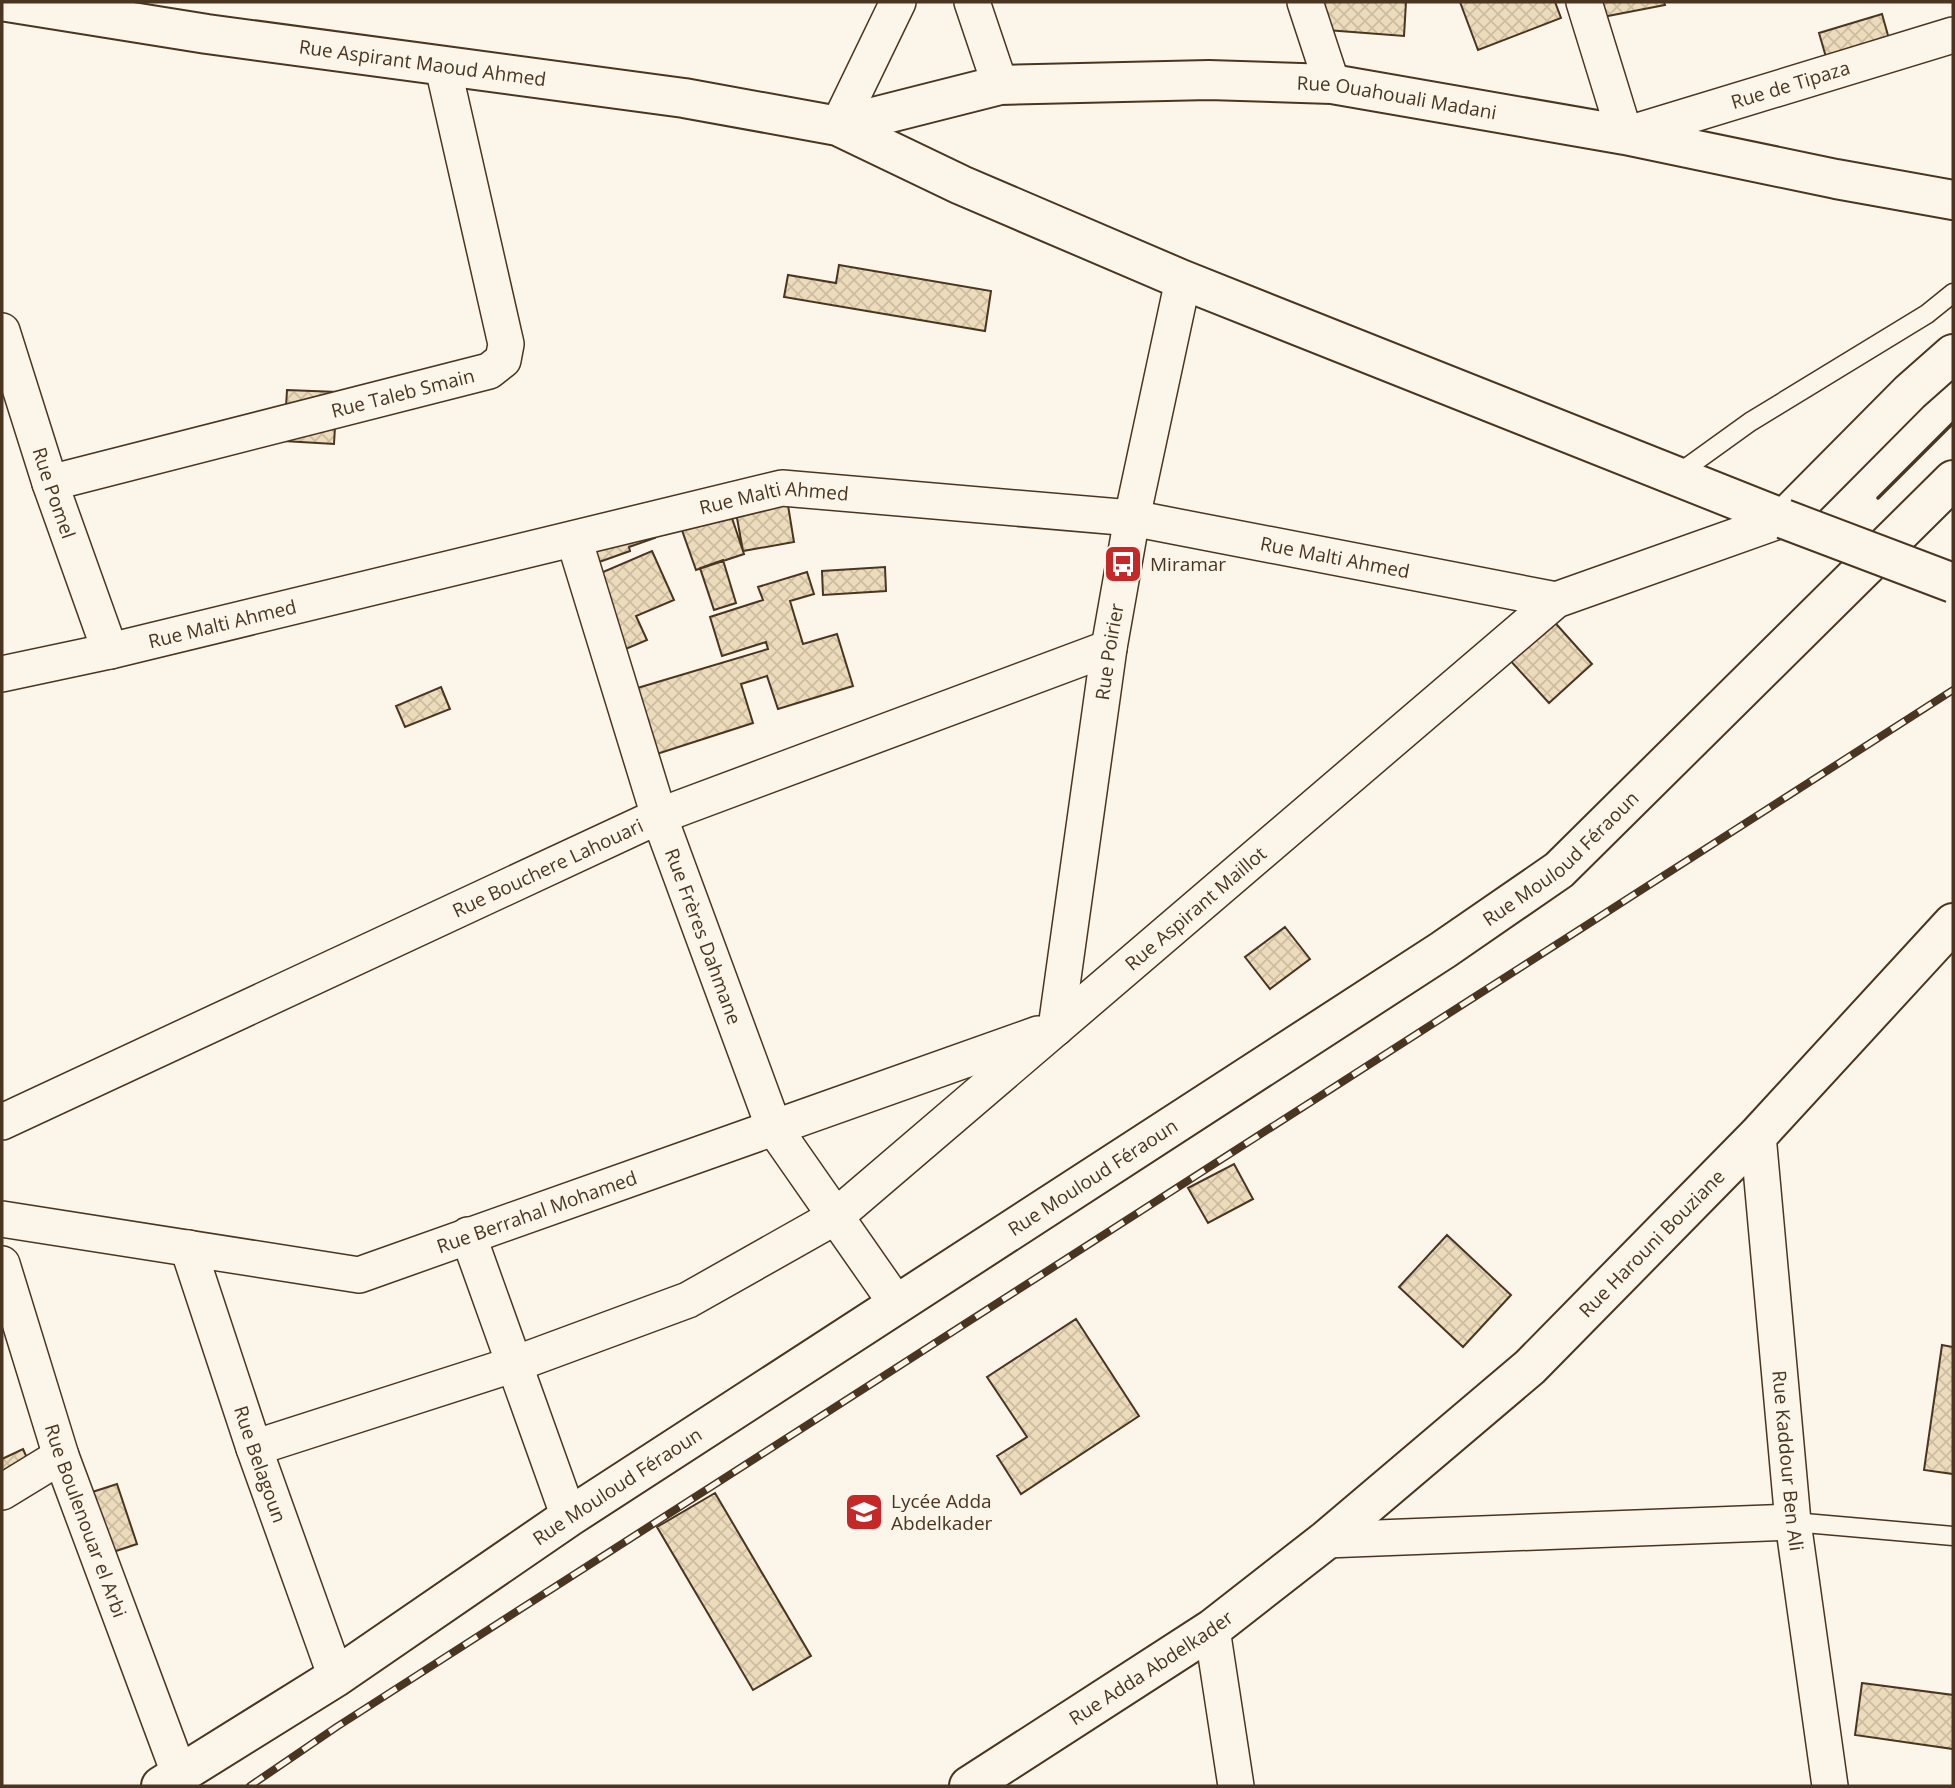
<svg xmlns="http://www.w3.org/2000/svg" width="1955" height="1788" viewBox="0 0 1955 1788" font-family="'Open Sans',sans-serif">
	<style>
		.building { fill: url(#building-cross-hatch); stroke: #4a3520; stroke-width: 2 }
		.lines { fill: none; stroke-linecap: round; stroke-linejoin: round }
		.lane-casing { stroke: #4a3520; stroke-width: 21 }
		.street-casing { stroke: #4a3520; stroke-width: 38 }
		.secondary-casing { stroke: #4a3520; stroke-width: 42 }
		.lane { stroke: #fbf6e9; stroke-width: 18 }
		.street { stroke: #fbf6e9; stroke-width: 35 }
		.secondary { stroke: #fbf6e9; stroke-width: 38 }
		.rail-casing { stroke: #4a3520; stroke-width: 8 }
		.rail { stroke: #fbf6e9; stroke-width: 5; stroke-dasharray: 16; stroke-linecap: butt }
		.secondary-bridge-casing { stroke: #4a3520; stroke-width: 42; stroke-linecap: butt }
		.secondary-bridge { stroke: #fbf6e9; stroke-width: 38 }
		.wall { stroke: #4a3520; stroke-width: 3.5 }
		.labels { text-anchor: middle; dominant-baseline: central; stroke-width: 5; stroke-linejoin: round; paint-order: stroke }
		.street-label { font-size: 19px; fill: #4a3520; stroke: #fbf6e9 }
		.poi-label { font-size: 19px; fill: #4a3520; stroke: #fbf6e9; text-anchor: start }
	</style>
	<defs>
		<pattern id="building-cross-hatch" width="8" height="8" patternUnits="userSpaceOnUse" patternTransform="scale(1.75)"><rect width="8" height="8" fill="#ecdcbc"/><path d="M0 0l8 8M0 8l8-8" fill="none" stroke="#ccbda1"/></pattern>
	</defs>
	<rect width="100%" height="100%" fill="#fbf6e9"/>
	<path class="building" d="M 1317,2 L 1406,2 L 1404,36 L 1314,29 Z
		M 1460,2 L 1555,2 L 1561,18 L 1478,50 Z
		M 1584,2 L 1664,2 L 1665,5 L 1587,20 Z
		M 1882,14 L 1891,46 L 1828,64 L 1819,33 Z
		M 839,265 L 991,291 L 985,331 L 784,297 L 788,275 L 836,283 Z
		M 287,390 L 337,392 L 334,444 L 284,441 Z
		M 721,485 L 744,554 L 696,570 L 672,502 Z
		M 785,487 L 794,542 L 743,551 L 733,496 Z
		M 646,511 L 655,538 L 629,547 L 630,551 L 585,567 L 574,535 Z
		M 652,551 L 674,600 L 636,616 L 647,640 L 621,651 L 589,578 Z
		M 723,560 L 736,603 L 714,610 L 700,568 Z
		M 885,567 L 886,591 L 823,595 L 822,571 Z
		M 807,572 L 814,594 L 790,601 L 803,644 L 837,634 L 853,686 L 778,709 L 767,676 L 741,684 L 753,723 L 635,761 L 614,695 L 768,649 L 766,642 L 722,656 L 710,617 L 763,600 L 758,587 Z
		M 1532,597 L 1592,664 L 1549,703 L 1488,636 Z
		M 441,687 L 450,709 L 405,727 L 396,706 Z
		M 1285,927 L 1310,959 L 1270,989 L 1245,957 Z
		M 1234,1164 L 1253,1199 L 1208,1223 L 1188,1188 Z
		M 1447,1235 L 1511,1295 L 1463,1347 L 1399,1287 Z
		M 1076,1319 L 1139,1416 L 1021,1494 L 997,1456 L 1027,1437 L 987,1377 Z
		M 1942,1345 L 1953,1347 L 1953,1474 L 1924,1470 Z
		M 23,1449 L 38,1483 L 2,1500 L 2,1459 Z
		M 117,1484 L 137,1544 L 101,1556 L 80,1496 Z
		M 715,1493 L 811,1656 L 753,1690 L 657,1527 Z
		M 1862,1683 L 1953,1695 L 1953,1749 L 1855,1735 Z"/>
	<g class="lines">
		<defs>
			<path id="lane" d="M 1675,476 L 1750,422 L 1927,314 L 1953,293
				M 1793,1522 L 1953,1536"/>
			<g id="street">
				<path d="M 972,2 L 1000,85"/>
				<path d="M 1305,2 L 1332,84"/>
				<path id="s1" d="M 1584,2 L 1625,135 L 1953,35"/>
				<path d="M 838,126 L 898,2"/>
				<path id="s2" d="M 2,331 L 50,483 L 110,651"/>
				<path id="s3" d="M 50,483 L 489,371 L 503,360 L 506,344 L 443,67"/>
				<path id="s4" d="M 574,539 L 659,816 L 774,1128 L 896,1303"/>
				<path id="s5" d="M 2,674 L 110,651 L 782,488 L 1132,518 L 1556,600"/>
				<path id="s6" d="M 1056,1028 L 1109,648 L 1132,518 L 1183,280"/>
				<path id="s7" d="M 2,1122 L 659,816 L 1109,648"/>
				<path id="s8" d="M 1758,1135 L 1793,1522 L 1830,1786"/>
				<path id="s9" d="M 2,1219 L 359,1275 L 1038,1034"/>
				<path d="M 468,1235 L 569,1517"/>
				<path id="s10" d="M 188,1248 L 254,1448 L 336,1677"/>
				<path id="s11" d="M 2,1264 L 61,1456 L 179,1773"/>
				<path id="s12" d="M 254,1448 L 515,1364 L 688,1300 L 835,1217 L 1556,600 L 1784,519"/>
				<path d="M 2,1492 L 61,1456"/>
				<path d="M 1326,1540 L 1793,1522"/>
				<path d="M 1212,1629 L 1236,1786"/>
			</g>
			<g id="secondary">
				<path id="s13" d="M 7,2 L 207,34 L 684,98 L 838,126 L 961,185 L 1183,280 L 1784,519 L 1910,392 L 1953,354"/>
				<path id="s14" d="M 838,126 L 1000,85 L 1209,80 L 1332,84 L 1625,135 L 1836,179 L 1953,200"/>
				<path id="s15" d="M 161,1786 L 336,1677 L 569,1517 L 1443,950 L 1559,870 L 1953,480"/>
				<path id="s16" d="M 969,1786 L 1212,1629 L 1326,1540 L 1530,1367 L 1758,1135 L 1953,923"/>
			</g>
		</defs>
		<use href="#lane" class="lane-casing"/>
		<use href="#street" class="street-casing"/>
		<use href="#secondary" class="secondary-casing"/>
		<use href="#lane" class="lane"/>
		<use href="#street" class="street"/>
		<use href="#secondary" class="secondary"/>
		<defs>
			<path id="rail" d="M 250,1786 L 338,1726 L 1953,690"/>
		</defs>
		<use href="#rail" class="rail-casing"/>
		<use href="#rail" class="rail"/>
		<defs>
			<path id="secondary-bridge" d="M 1784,519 L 1953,583"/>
		</defs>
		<use href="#secondary-bridge" class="secondary-bridge-casing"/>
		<use href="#secondary-bridge" class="secondary-bridge"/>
		<path class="wall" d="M 1878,498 L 1953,423"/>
	</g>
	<defs>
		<symbol id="bus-square" viewBox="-11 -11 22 22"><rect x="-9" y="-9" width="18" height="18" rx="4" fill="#c62828" stroke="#fbf6e9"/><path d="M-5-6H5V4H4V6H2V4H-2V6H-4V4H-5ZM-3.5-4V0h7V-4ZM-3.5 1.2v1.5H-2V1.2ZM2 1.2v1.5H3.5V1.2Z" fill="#fff"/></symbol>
		<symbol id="school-square" viewBox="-11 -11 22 22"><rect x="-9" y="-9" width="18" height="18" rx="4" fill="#c62828" stroke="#fbf6e9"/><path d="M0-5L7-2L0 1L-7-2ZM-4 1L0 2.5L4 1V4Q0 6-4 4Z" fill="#fff"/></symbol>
	</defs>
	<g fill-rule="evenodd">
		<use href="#bus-square" x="1101" y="542" width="44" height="44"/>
		<use href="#school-square" x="842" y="1490" width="44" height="44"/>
	</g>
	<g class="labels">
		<g class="street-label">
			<text stroke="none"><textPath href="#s13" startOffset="420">Rue Aspirant Maoud Ahmed</textPath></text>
			<text stroke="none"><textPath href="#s1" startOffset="312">Rue de Tipaza</textPath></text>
			<text stroke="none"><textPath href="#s14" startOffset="565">Rue Ouahouali Madani</textPath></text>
			<text stroke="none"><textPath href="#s3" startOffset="364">Rue Taleb Smain</textPath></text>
			<text stroke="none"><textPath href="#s2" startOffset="170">Rue Pomel</textPath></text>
			<text stroke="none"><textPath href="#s5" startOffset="793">Rue Malti Ahmed</textPath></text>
			<text stroke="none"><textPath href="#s5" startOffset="1360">Rue Malti Ahmed</textPath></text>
			<text stroke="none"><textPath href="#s5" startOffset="226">Rue Malti Ahmed</textPath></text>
			<text stroke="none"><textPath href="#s6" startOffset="380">Rue Poirier</textPath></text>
			<text stroke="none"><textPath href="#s15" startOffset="1680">Rue Mouloud Féraoun</textPath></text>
			<text stroke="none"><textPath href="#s7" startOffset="602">Rue Bouchere Lahouari</textPath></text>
			<text stroke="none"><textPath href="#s12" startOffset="1102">Rue Aspirant Maillot</textPath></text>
			<text stroke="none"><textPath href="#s4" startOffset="418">Rue Frères Dahmane</textPath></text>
			<text stroke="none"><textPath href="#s15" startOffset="1113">Rue Mouloud Féraoun</textPath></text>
			<text stroke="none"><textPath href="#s9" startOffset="550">Rue Berrahal Mohamed</textPath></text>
			<text stroke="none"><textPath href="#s16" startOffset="875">Rue Harouni Bouziane</textPath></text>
			<text stroke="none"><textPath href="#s8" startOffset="327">Rue Kaddour Ben Ali</textPath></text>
			<text stroke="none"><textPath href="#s10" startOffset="228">Rue Belagoun</textPath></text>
			<text stroke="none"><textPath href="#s15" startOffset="546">Rue Mouloud Féraoun</textPath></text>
			<text stroke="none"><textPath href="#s11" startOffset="270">Rue Boulenouar el Arbi</textPath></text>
			<text stroke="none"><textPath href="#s16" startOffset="217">Rue Adda Abdelkader</textPath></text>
		</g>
		<g class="poi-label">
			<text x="1150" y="564">Miramar</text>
			<text x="891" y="1501">Lycée Adda<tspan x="891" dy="22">Abdelkader</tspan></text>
		</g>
	</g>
	<rect width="1955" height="1788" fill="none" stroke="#4a3520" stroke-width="7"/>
</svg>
